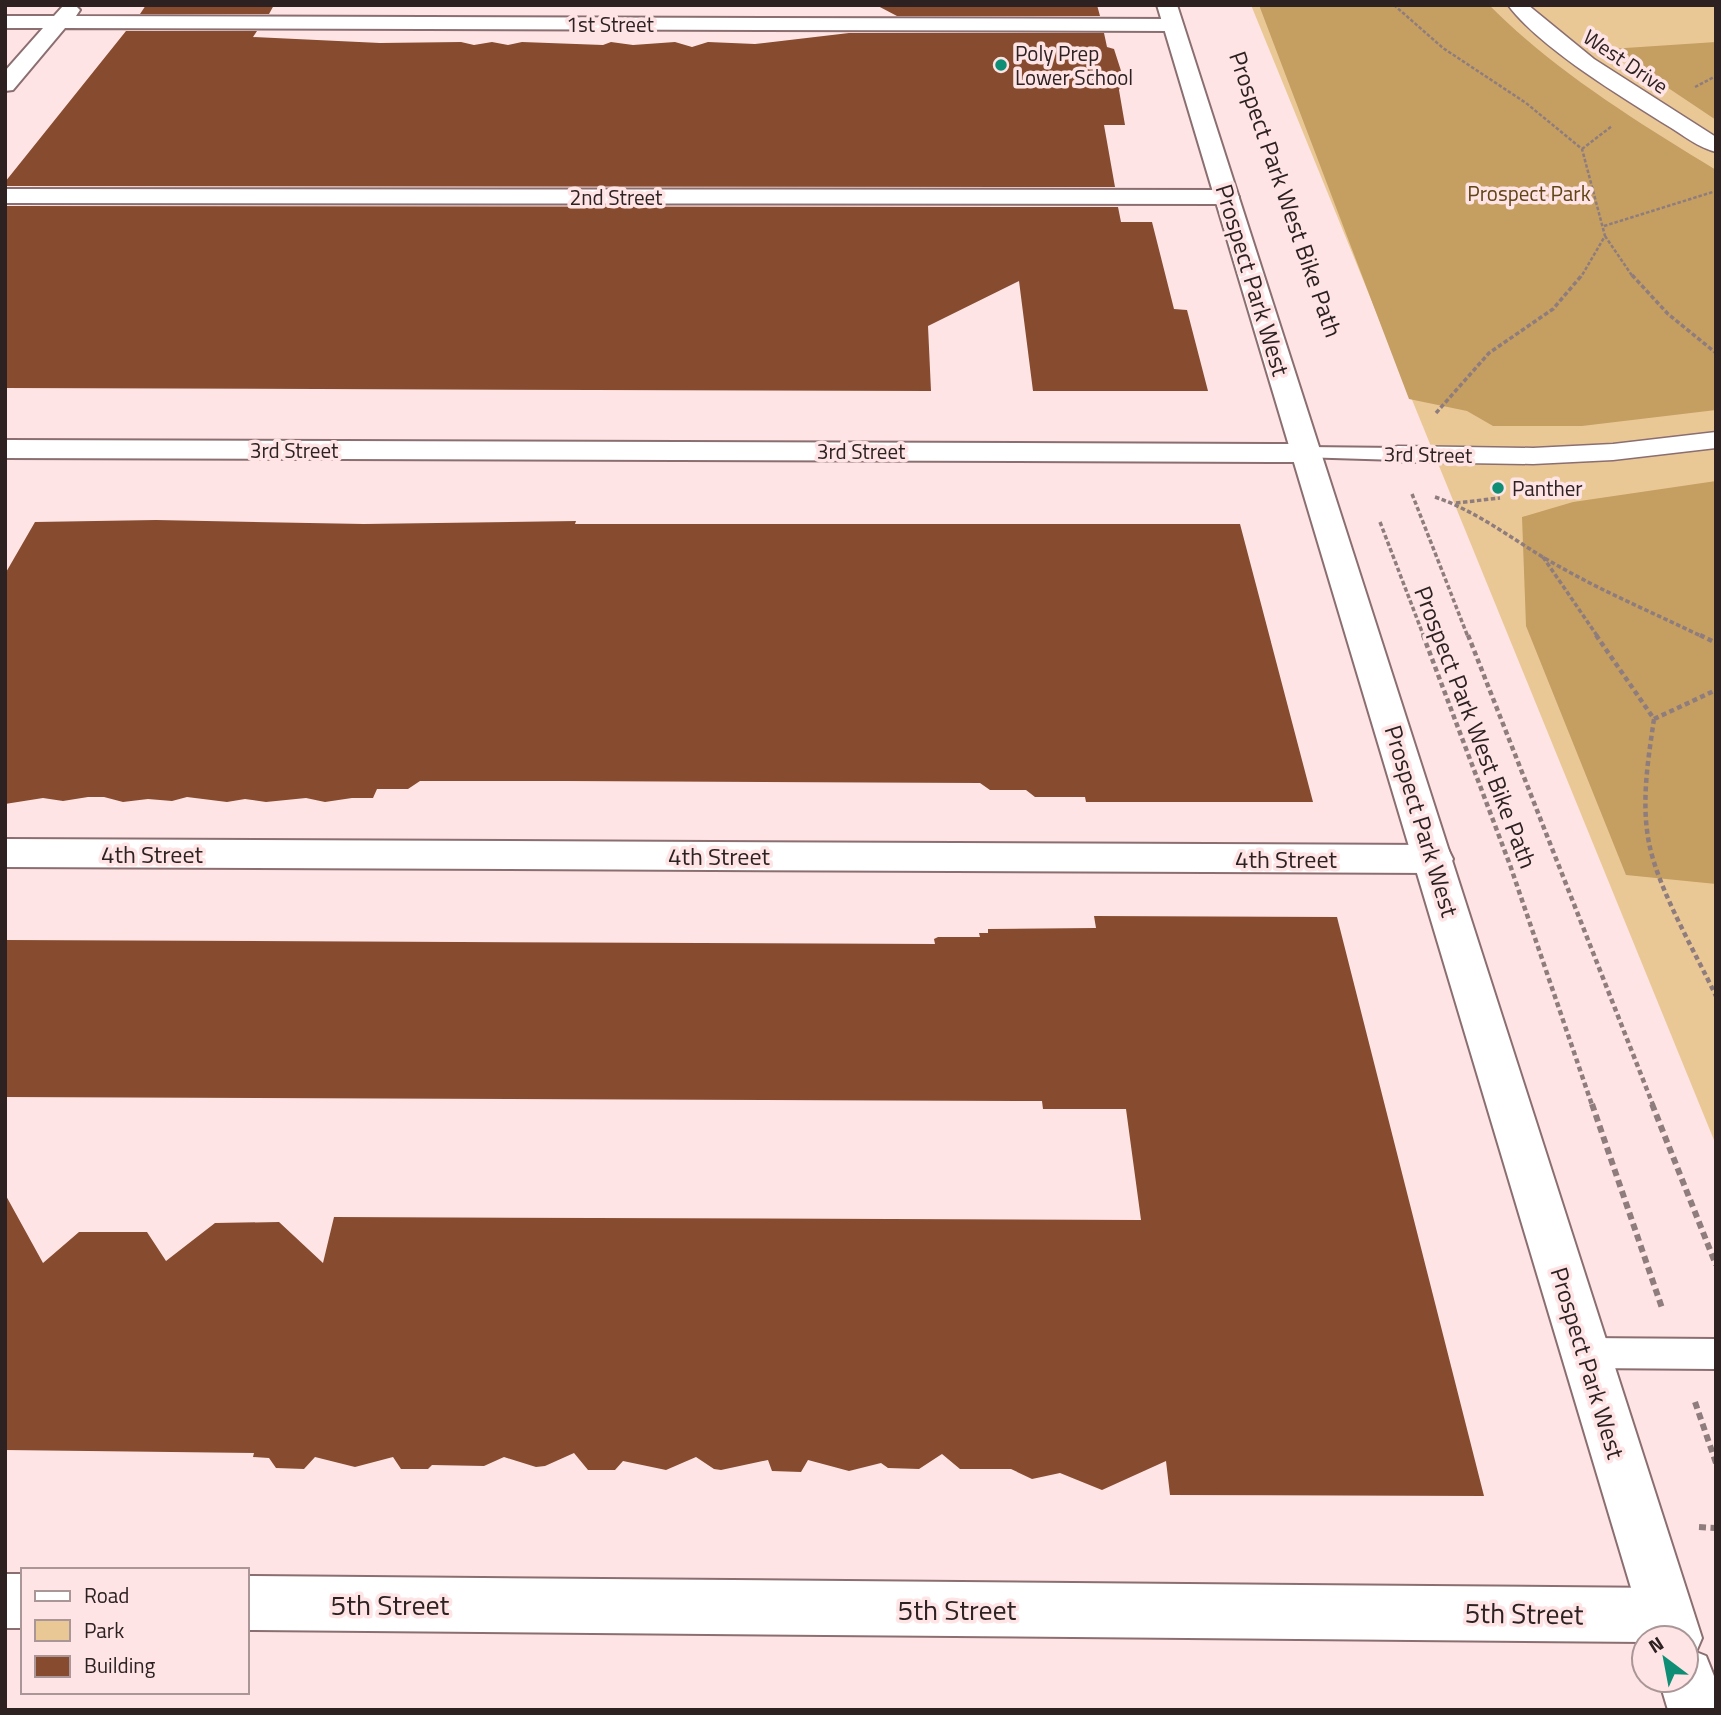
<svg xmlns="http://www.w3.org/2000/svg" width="1721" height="1715" viewBox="0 0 1721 1715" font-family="'Titillium Web',sans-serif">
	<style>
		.green { fill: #eac896 }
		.forest { fill: #c59e62 }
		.building { fill: #874c2f }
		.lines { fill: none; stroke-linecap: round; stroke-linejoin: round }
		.service-casing { stroke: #8b6e70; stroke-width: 4 }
		.pedestrian-casing { stroke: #8b6e70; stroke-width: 3 }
		.minor-casing { stroke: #8b6e70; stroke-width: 4 }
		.tertiary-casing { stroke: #8b6e70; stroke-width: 4 }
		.path-far3 { stroke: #8f7d7e; stroke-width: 2.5; stroke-dasharray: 3.5 2; stroke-linecap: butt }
		.path-far2 { stroke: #8f7d7e; stroke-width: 3.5; stroke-dasharray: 4.5 2.5; stroke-linecap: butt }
		.path-far1 { stroke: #8f7d7e; stroke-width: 4.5; stroke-dasharray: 5 3.5; stroke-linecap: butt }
		.path { stroke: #8f7d7e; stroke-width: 6; stroke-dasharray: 7 4.5; stroke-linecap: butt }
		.service { fill: #fff; fill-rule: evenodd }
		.pedestrian { fill: #fff; fill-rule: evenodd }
		.minor { fill: #fff; fill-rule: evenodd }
		.tertiary { fill: #fff; fill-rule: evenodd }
		.poi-dot { fill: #0e8e75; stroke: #fee4e5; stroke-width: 2.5 }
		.labels { text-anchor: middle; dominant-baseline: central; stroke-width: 7; stroke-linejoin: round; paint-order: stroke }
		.far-street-label { font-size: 21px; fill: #2d2122; stroke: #fee4e5 }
		.far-poi-label { font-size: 21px; fill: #2d2122; stroke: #fee4e5; text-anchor: start }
		.far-park-label { font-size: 21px; fill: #604516; stroke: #fee4e5 }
		.street-label { font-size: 24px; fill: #2d2122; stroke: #fee4e5 }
		.near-street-label { font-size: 28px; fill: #2d2122; stroke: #fee4e5 }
	</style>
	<rect width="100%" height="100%" fill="#fee4e5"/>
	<path class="green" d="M 1251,5 L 1716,5 L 1716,1145 Z"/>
	<path class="forest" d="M 1259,5 L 1489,5 C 1556,72 1636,121 1716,170 L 1716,410 L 1582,426 L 1493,426 L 1467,411 L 1409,399 Z
		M 1716,42 L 1716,120 L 1610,49 Z
		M 1716,481 L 1716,884 L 1626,875 L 1526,626 L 1522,517 L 1573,502 Z"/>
	<path class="building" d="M 146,5 L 274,5 L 269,14 L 140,14 Z
		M 876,5 L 1097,5 L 1100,16 L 897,16 Z
		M 126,31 L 257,31 L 253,37 L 380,43 L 461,42 L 474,45 L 492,42 L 508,45 L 522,42 L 603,45 L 611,42 L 633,45 L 675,42 L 692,47 L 708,42 L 755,44 L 849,33 L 1104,33 L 1107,47 L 1114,49 L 1123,77 L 1119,90 L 1125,125 L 1104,125 L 1115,187 L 5,186 L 5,182 Z
		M 5,206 L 1118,207 L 1121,222 L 1152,222 L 1174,309 L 1187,310 L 1208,391 L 1033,391 L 1019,281 L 928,326 L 931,391 L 5,388 Z
		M 156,520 L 364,524 L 576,521 L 575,524 L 1240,524 L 1313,802 L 1086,802 L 1085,797 L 1035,797 L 1026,790 L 990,790 L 980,783 L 566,781 L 420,781 L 408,789 L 377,789 L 373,798 L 352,798 L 325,802 L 306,798 L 266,802 L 245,799 L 227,802 L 187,797 L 172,801 L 148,799 L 123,802 L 104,797 L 88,797 L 63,801 L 43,798 L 5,804 L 5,574 L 35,522 Z
		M 1094,916 L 1337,917 L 1484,1496 L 1170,1495 L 1166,1461 L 1102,1490 L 1060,1473 L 1032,1479 L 1011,1469 L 960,1469 L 942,1454 L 919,1469 L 888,1468 L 881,1463 L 849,1471 L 808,1460 L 801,1472 L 772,1471 L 768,1460 L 721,1470 L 714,1469 L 696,1457 L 666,1470 L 623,1461 L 615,1470 L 588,1470 L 574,1453 L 545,1466 L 536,1467 L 504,1457 L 484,1466 L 432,1465 L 428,1469 L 401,1469 L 393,1457 L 355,1467 L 315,1457 L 304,1469 L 276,1468 L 269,1458 L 253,1457 L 254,1453 L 5,1450 L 5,1194 L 43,1263 L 79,1232 L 147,1232 L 166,1261 L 215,1223 L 279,1222 L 323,1263 L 334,1217 L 1141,1220 L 1126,1109 L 1043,1109 L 1042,1101 L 5,1097 L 5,940 L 935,944 L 934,939 L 938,937 L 980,937 L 979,933 L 988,933 L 988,929 L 1096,928 Z"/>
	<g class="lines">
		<defs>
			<path id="service" d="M 1307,447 L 1398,448 L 1407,454 L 1398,460 L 1300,457 L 1298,453 Z
				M 1585,1338 L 1716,1339 L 1716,1369 L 1585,1368 L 1574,1364 L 1569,1353 L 1574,1342 Z"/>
			<path id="pedestrian" d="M 1508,5 L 1528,5 L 1594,59 L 1716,137 L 1716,152 C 1699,148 1683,135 1668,126 C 1622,97 1540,48 1508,5 Z
				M 1716,432 L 1716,448 L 1613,460 L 1533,464 L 1398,462 L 1388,460 L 1384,454 L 1388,448 L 1398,446 L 1533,448 L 1613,444 Z"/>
			<path id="minor" d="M 75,5 L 80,10 L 76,16 L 1173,19 L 1180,21 L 1183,25 L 1180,29 L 1173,31 L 65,28 L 13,90 L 5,91 L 5,71 L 43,28 L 5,28 L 5,16 L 54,16 L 63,6 Z
				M 5,189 L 1227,190 L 1236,192 L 1239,197 L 1236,202 L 1227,204 L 5,203 Z
				M 5,440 L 1307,444 L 1318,447 L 1322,453 L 1318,459 L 1307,462 L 5,458 Z
				M 5,839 L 1434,845 L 1448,849 L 1453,859 L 1448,869 L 1434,873 L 5,867 Z
				M 5,1574 L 23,1574 L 23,1628 L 5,1628 Z
				M 247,1576 L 1667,1588 L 1686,1596 L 1694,1615 L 1686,1634 L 1678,1638 L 1644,1638 L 1644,1642 L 247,1630 Z"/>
			<path id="tertiary" d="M 1157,5 L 1177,5 L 1702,1638 L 1696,1652 L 1706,1656 L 1716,1681 L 1716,1710 L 1668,1710 L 1659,1680 L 1686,1680 L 1686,1638 L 1646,1638 Z"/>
		</defs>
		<use href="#service" class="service-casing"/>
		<use href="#pedestrian" class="pedestrian-casing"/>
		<use href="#minor" class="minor-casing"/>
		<use href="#tertiary" class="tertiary-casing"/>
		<path class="path-far3" d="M 1394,5 L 1443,48 L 1526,103 L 1582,149 L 1605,236 L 1581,277
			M 1714,5 L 1716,7
			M 1695,87 L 1716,76
			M 1582,149 L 1612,126
			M 1604,226 L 1716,191
			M 1605,236 L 1633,277"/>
		<path class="path-far2" d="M 1632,275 L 1668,314 L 1716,353
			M 1436,413 L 1489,353 L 1553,309 L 1582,275
			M 1412,494 L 1468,637
			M 1435,497 C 1482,513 1519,545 1562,568 C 1608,594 1656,614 1703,637
			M 1456,503 L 1500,498
			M 1380,522 L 1424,637
			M 1543,557 L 1598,637"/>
		<path class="path-far1" d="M 1423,635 L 1510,865 L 1592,1105
			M 1468,635 L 1653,1105
			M 1596,635 L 1654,719 C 1648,760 1641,802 1649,843 C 1658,889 1695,952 1716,996
			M 1700,635 L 1716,643
			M 1654,719 L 1716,690"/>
		<path class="path" d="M 1592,1104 L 1662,1308
			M 1652,1104 L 1716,1265
			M 1695,1402 L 1716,1463
			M 1699,1527 L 1716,1528"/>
		<use href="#service" class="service"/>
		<use href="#pedestrian" class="pedestrian"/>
		<use href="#minor" class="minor"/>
		<use href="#tertiary" class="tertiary"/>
	</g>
	<g class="poi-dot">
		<circle cx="1001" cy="65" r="7"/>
		<circle cx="1498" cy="488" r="7"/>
	</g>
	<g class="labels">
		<g class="far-street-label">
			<text x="610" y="24">1st Street</text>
			<text transform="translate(1626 61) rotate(34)">West Drive</text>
			<text x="616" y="197">2nd Street</text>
			<text x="294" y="450">3rd Street</text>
			<text x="861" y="451">3rd Street</text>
			<text transform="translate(1428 454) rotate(1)">3rd Street</text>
		</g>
		<g class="far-poi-label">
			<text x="1015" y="53">Poly Prep<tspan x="1015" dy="24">Lower School</tspan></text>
			<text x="1512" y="488">Panther</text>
		</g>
		<g class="far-park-label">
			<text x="1529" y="193">Prospect Park</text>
		</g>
		<g class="street-label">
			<text transform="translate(1286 194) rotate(71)">Prospect Park West Bike Path</text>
			<text transform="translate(1253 280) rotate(73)">Prospect Park West</text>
			<text transform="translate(1476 727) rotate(69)">Prospect Park West Bike Path</text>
			<text transform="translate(1422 821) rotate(73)">Prospect Park West</text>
			<text x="152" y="854">4th Street</text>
			<text x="719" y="856">4th Street</text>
			<text x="1286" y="859">4th Street</text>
			<text transform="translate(1588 1363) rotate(73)">Prospect Park West</text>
		</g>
		<g class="near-street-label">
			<text x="390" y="1604">5th Street</text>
			<text x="957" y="1609">5th Street</text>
			<text transform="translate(1524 1613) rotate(1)">5th Street</text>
		</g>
	</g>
	<rect width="1721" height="1715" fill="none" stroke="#2d2122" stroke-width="14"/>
	<rect x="21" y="1568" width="228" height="126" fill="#fee4e5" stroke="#aa9697" stroke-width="2"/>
	<rect x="35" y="1591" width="35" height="10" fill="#ffffff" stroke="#aa9697" stroke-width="2"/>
	<text x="84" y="1603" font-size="21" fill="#2d2122">Road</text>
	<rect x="35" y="1620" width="35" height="21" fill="#eac896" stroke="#aa9697" stroke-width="2"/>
	<text x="84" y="1638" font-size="21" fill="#2d2122">Park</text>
	<rect x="35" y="1656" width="35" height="21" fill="#874c2f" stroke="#aa9697" stroke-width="2"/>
	<text x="84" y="1673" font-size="21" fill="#2d2122">Building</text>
	<g transform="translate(1665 1659) rotate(328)"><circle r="33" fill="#fee4e5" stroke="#aa9697" stroke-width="2"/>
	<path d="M0-5L12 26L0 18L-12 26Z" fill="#0e8e75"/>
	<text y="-10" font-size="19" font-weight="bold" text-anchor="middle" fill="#2d2122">N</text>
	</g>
</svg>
